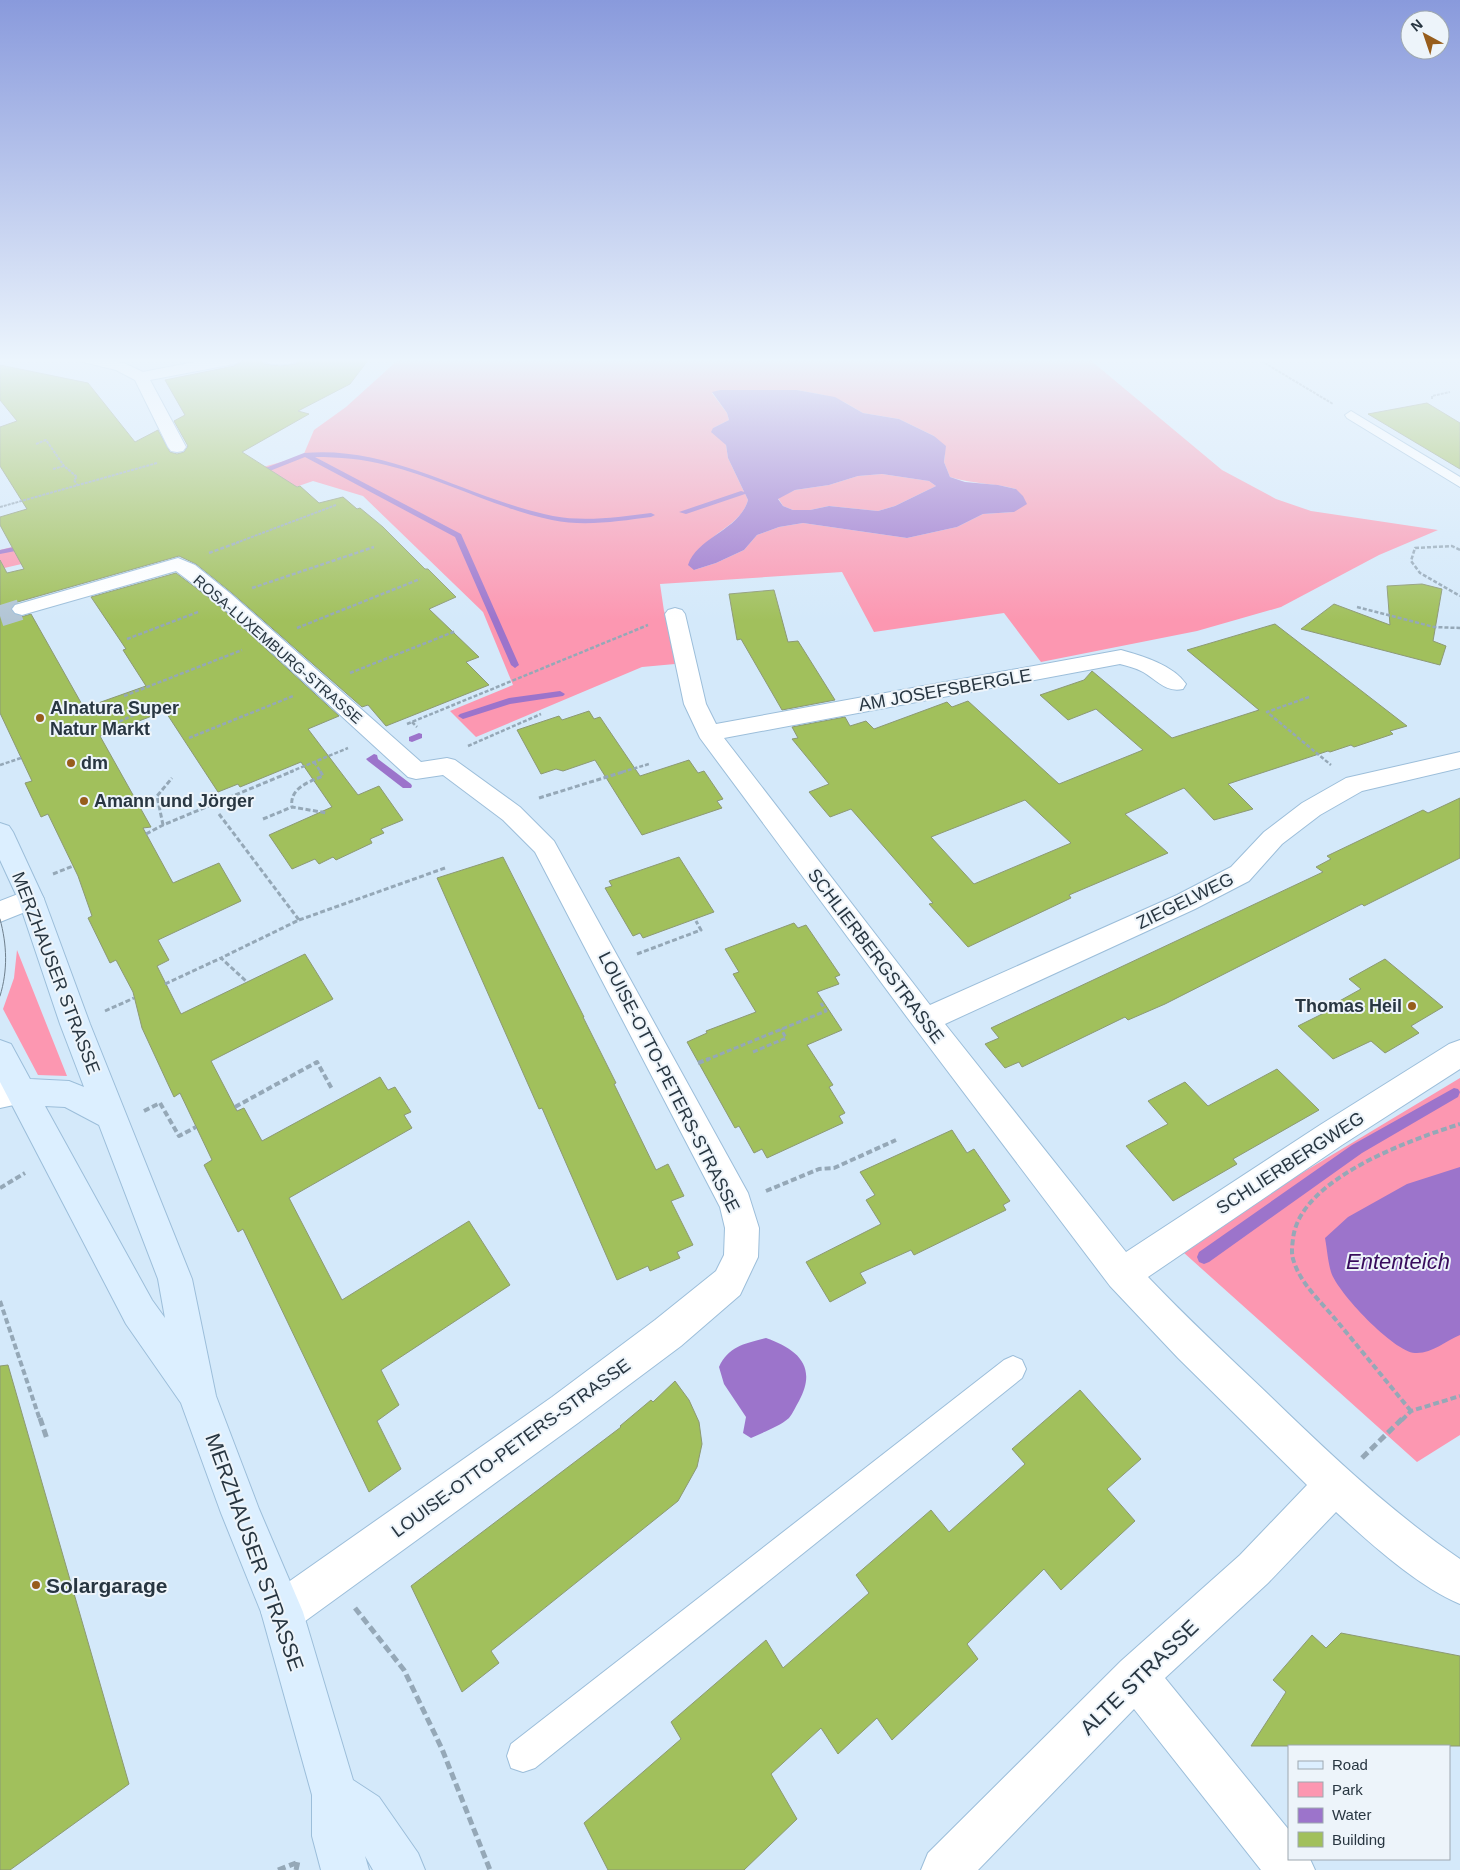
<svg xmlns="http://www.w3.org/2000/svg" width="1460" height="1870" viewBox="0 0 1460 1870" font-family="Helvetica,sans-serif">
	<style>
		.green { fill: #fc97b1; fill-rule: evenodd }
		.water { fill: #9c74cb; fill-rule: evenodd }
		.lines { fill: none; stroke-linecap: round; stroke-linejoin: round }
		.stream { fill: #9c74cb; fill-rule: evenodd }
		.building { fill: #a1c05c; stroke: #8c9974; fill-rule: evenodd }
		.minor-tunnel { stroke: #b2c5d5; stroke-width: 21; stroke-dasharray: 21 11; stroke-linecap: butt }
		.service-casing { stroke: #9cbeda; stroke-width: 2 }
		.pedestrian-casing { stroke: #9cbeda; stroke-width: 2 }
		.minor-casing { stroke: #9cbeda; stroke-width: 2 }
		.secondary-casing { stroke: #9cbeda; stroke-width: 2 }
		.path-far4 { stroke: #95a8b7; stroke-width: 2; stroke-dasharray: 3 1; stroke-linecap: butt }
		.path-far3 { stroke: #95a8b7; stroke-width: 2.5; stroke-dasharray: 4 2; stroke-linecap: butt }
		.path-far2 { stroke: #95a8b7; stroke-width: 3; stroke-dasharray: 5 2.5; stroke-linecap: butt }
		.path-far1 { stroke: #95a8b7; stroke-width: 4; stroke-dasharray: 6 3; stroke-linecap: butt }
		.path { stroke: #95a8b7; stroke-width: 5; stroke-dasharray: 8 4; stroke-linecap: butt }
		.service { fill: #fff; fill-rule: evenodd }
		.pedestrian { fill: #fff; fill-rule: evenodd }
		.minor { fill: #fff; fill-rule: evenodd }
		.secondary { fill: #dcefff; fill-rule: evenodd }
		.tram { stroke: #6e7f8c; stroke-width: 1 }
		.poi-dot { fill: #975d1c; stroke: #edf4fa; stroke-width: 2 }
		.labels { text-anchor: middle; dominant-baseline: central; stroke-width: 4; stroke-linejoin: round; paint-order: stroke }
		.far-street-label { font-size: 15px; fill: #283641; stroke: #edf4fa }
		.street-label { font-size: 18px; fill: #283641; stroke: #edf4fa }
		.poi-label { font-size: 18px; font-weight: bold; fill: #283641; stroke: #edf4fa; text-anchor: start }
		.near-street-label { font-size: 21px; fill: #283641; stroke: #edf4fa }
		.near-poi-label { font-size: 21px; font-weight: bold; fill: #283641; stroke: #edf4fa; text-anchor: start }
		.near-water-label { font-size: 22px; font-style: italic; fill: #380c5c; stroke: #edf4fa }
	</style>
	<rect width="100%" height="100%" fill="#d4e9fa"/>
	<path class="green" d="M 399,359 L 1089,359 L 1222,470 L 1276,499 L 1311,511 L 1438,530 L 1379,555 L 1281,607 L 1197,631 L 1041,662 L 1004,613 L 874,632 L 842,572 L 660,584 L 664,611 L 671,628 L 675,664 L 642,667 L 476,737 L 450,711 L 513,685 L 483,612 L 363,496 L 313,481 L 177,528 L 0,569 L 0,550 L 160,510 L 223,478 L 303,456 L 314,430 L 346,407 ZM 720,390 L 797,390 L 824,395 L 844,402 L 863,413 L 899,419 L 934,436 L 945,455 L 944,462 L 950,477 C 972,484 994,483 1016,489 L 1014,512 L 983,514 L 957,527 L 907,538 L 803,523 L 779,527 L 757,535 L 744,550 L 716,563 L 694,570 C 698,562 702,548 708,542 C 723,527 742,521 748,500 L 728,458 L 726,445 L 713,428 L 729,420 L 727,413 L 712,393 Z
		M 882,474 L 929,481 L 936,486 L 895,506 L 878,511 L 829,506 L 810,510 L 793,510 L 783,506 L 778,498 L 795,490 L 829,485 L 858,476 Z
		M 17,950 L 67,1076 L 38,1075 L 3,1009 L 14,978 Z
		M 1460,1078 L 1460,1435 L 1417,1462 L 1183,1252 L 1272,1191 Z"/>
	<path class="water" d="M 720,390 L 797,390 L 835,397 L 863,413 L 899,419 L 934,436 L 946,446 L 944,462 L 950,477 L 965,482 L 998,485 L 1016,489 L 1023,496 L 1027,504 L 1014,512 L 983,514 L 957,527 L 907,538 L 803,523 L 779,527 L 757,535 L 744,550 L 716,563 L 694,570 L 688,565 C 698,536 739,531 748,500 L 728,458 L 726,445 L 711,432 L 713,428 L 729,420 L 727,413 L 712,392 ZM 882,474 L 929,481 L 936,486 L 895,506 L 878,511 L 829,506 L 810,510 L 793,510 L 783,506 L 778,499 L 795,490 L 829,485 L 858,476 Z
		M 1460,1167 L 1460,1335 C 1445,1341 1432,1354 1415,1353 C 1394,1352 1337,1292 1331,1272 C 1328,1262 1327,1249 1325,1238 L 1348,1217 L 1407,1184 Z
		M 766,1338 C 797,1349 818,1366 799,1401 C 796,1406 793,1413 789,1418 C 779,1427 763,1432 751,1438 L 743,1433 L 746,1417 L 724,1384 L 719,1367 C 729,1346 744,1344 766,1338 Z"/>
	<g class="lines">
		<path class="stream" d="M 304,453 C 393,445 468,499 553,516 C 585,522 619,517 651,513 L 655,515 L 651,517 C 619,521 585,527 552,520 C 495,508 443,479 386,465 C 363,459 339,457 315,457 L 461,534 L 519,665 L 515,668 L 511,665 L 455,537 L 305,457 L 257,476 L 250,474 Z
			M 741,491 L 748,493 L 686,514 L 679,512 Z
			M 28,544 L 31,544 L 31,548 L 0,554 L 0,550 Z
			M 560,691 L 565,694 L 563,696 L 510,704 L 463,719 L 458,716 L 460,714 L 509,698 Z
			M 419,733 L 422,734 L 422,738 L 412,742 L 409,741 L 409,737 Z
			M 374,754 L 377,755 L 378,759 L 411,784 L 412,786 L 411,788 L 403,788 L 368,761 L 366,759 Z
			M 1454,1088 L 1458,1089 L 1460,1092 L 1458,1097 L 1362,1153 L 1209,1262 L 1204,1264 L 1199,1262 L 1197,1257 L 1199,1252 L 1352,1145 Z"/>
	</g>
	<path class="building" d="M 244,359 L 260,359 L 264,364 L 280,366 L 296,364 L 301,359 L 369,359 L 350,384 L 298,411 L 309,414 L 242,452 L 297,487 L 300,486 L 319,503 L 343,497 L 357,509 L 360,508 L 383,527 L 425,569 L 428,569 L 456,597 L 429,609 L 479,657 L 466,662 L 489,685 L 386,726 L 368,705 L 362,707 L 232,593 L 196,564 L 179,556 L 14,603 L 10,609 L 14,614 L 21,617 L 31,614 L 84,708 L 146,686 L 123,650 L 126,649 L 91,597 L 176,573 L 216,603 L 339,716 L 308,729 L 358,795 L 379,786 L 403,820 L 381,829 L 384,833 L 370,839 L 372,843 L 336,860 L 333,857 L 319,864 L 315,859 L 292,869 L 269,835 L 332,807 L 301,762 L 240,787 L 238,784 L 218,792 L 165,711 L 100,736 L 151,827 L 143,828 L 173,883 L 219,863 L 241,901 L 158,940 L 169,960 L 157,966 L 181,1014 L 305,954 L 333,999 L 211,1061 L 237,1111 L 244,1108 L 262,1141 L 380,1077 L 388,1090 L 395,1087 L 411,1112 L 404,1115 L 412,1128 L 289,1198 L 342,1300 L 469,1221 L 510,1285 L 381,1370 L 399,1405 L 377,1421 L 401,1469 L 369,1492 L 243,1229 L 238,1232 L 204,1165 L 212,1160 L 180,1093 L 174,1097 L 167,1082 L 142,1028 L 133,992 L 116,960 L 110,963 L 88,918 L 92,916 L 78,876 L 48,814 L 41,817 L 25,783 L 32,781 L 0,713 L 0,560 L 7,573 L 24,569 L 0,525 L 0,517 L 27,509 L 0,466 L 0,427 L 17,421 L 0,400 L 0,365 L 88,383 L 135,442 L 158,430 L 170,452 L 177,454 L 184,452 L 188,446 L 174,421 L 185,415 L 165,380 L 234,366 Z
		M 1427,403 L 1460,423 L 1460,469 L 1368,414 Z
		M 1422,584 L 1442,589 L 1433,641 L 1446,646 L 1440,665 L 1301,629 L 1334,604 L 1390,625 L 1387,586 Z
		M 774,590 L 788,642 L 798,641 L 835,700 L 782,710 L 741,639 L 737,640 L 729,594 Z
		M 1275,624 L 1407,726 L 1390,731 L 1393,734 L 1354,747 L 1351,745 L 1330,752 L 1328,751 L 1228,784 L 1253,809 L 1214,820 L 1184,788 L 1125,814 L 1168,853 L 1069,895 L 1071,898 L 968,947 L 929,904 L 933,903 L 851,809 L 830,817 L 809,792 L 829,784 L 792,739 L 798,738 L 792,727 L 845,717 L 850,726 L 866,721 L 874,729 L 947,702 L 952,707 L 968,701 L 1059,784 L 1143,750 L 1096,709 L 1068,720 L 1040,695 L 1084,680 L 1092,671 L 1172,738 L 1259,710 L 1187,650 ZM 1025,800 L 1071,843 L 974,884 L 931,837 Z
		M 589,711 L 594,719 L 600,717 L 640,776 L 689,760 L 698,773 L 704,771 L 723,799 L 717,801 L 722,808 L 642,835 L 595,760 L 563,771 L 556,769 L 541,774 L 517,730 L 559,716 L 562,720 Z
		M 1460,798 L 1460,858 L 1364,906 L 1362,904 L 1165,1004 L 1128,1020 L 1125,1017 L 1022,1067 L 1019,1062 L 1005,1068 L 985,1044 L 999,1038 L 991,1028 L 1323,872 L 1316,867 L 1331,859 L 1327,856 L 1423,810 L 1428,813 Z
		M 503,857 L 584,1017 L 583,1017 L 616,1083 L 614,1084 L 656,1170 L 668,1164 L 684,1196 L 671,1201 L 693,1245 L 677,1252 L 680,1258 L 650,1271 L 648,1266 L 617,1280 L 542,1108 L 539,1109 L 437,878 Z
		M 679,857 L 714,912 L 643,938 L 640,933 L 633,936 L 605,888 L 612,886 L 609,881 Z
		M 794,923 L 798,928 L 806,925 L 840,975 L 835,977 L 839,984 L 817,992 L 842,1030 L 807,1045 L 833,1085 L 829,1087 L 845,1113 L 839,1116 L 843,1123 L 767,1158 L 762,1149 L 754,1153 L 739,1126 L 735,1128 L 687,1042 L 707,1033 L 706,1031 L 756,1012 L 733,974 L 739,972 L 725,949 Z
		M 1385,959 L 1443,1007 L 1411,1026 L 1419,1033 L 1385,1053 L 1371,1041 L 1333,1059 L 1298,1026 L 1328,1011 L 1325,1009 L 1361,989 L 1349,979 Z
		M 1277,1069 L 1319,1110 L 1233,1159 L 1237,1164 L 1173,1201 L 1126,1146 L 1168,1124 L 1148,1101 L 1185,1082 L 1208,1106 Z
		M 952,1130 L 967,1153 L 974,1149 L 1010,1201 L 1003,1205 L 1006,1210 L 914,1255 L 911,1250 L 860,1273 L 866,1283 L 830,1302 L 806,1262 L 881,1224 L 866,1200 L 875,1195 L 860,1172 Z
		M 8,1365 L 129,1784 L 10,1870 L 0,1870 L 0,1366 Z
		M 675,1381 L 689,1400 L 699,1422 L 702,1444 L 697,1467 L 678,1501 L 491,1651 L 499,1663 L 462,1692 L 411,1586 L 621,1427 L 620,1426 L 651,1400 L 653,1402 Z
		M 1080,1390 L 1141,1459 L 1107,1489 L 1135,1521 L 1061,1590 L 1044,1569 L 967,1644 L 978,1659 L 892,1740 L 877,1718 L 838,1754 L 821,1728 L 771,1774 L 797,1819 L 744,1870 L 608,1870 L 584,1823 L 681,1739 L 671,1722 L 766,1640 L 783,1668 L 869,1593 L 856,1575 L 931,1510 L 949,1532 L 1025,1464 L 1012,1449 Z
		M 1341,1633 L 1460,1656 L 1460,1746 L 1251,1746 L 1286,1692 L 1273,1680 L 1312,1635 L 1326,1648 Z"/>
	<g class="lines">
		<path class="minor-tunnel" d="M 0,616 L 22,609"/>
		<defs>
			<path id="service" d="M 1351,411 L 1460,477 L 1460,487 L 1347,418 L 1345,415 Z
				M 1013,1356 L 1022,1360 L 1026,1369 L 1022,1378 L 535,1768 L 523,1772 L 511,1768 L 507,1756 L 511,1744 L 1004,1360 Z"/>
			<path id="pedestrian" d="M 21,1079 L 32,1083 L 36,1092 L 32,1101 L 0,1108 L 0,1082 Z"/>
			<path id="minor" d="M 80,359 L 107,359 L 126,364 L 143,372 L 210,359 L 242,359 L 239,362 L 234,364 L 150,380 L 186,447 L 183,451 L 177,452 L 171,451 L 168,447 L 135,380 L 116,370 L 83,362 Z
				M 262,359 L 299,359 L 296,362 C 287,365 274,365 265,362 Z
				M 178,558 L 195,565 L 231,594 L 421,762 L 447,758 L 455,760 L 520,807 L 554,841 L 748,1193 L 759,1228 L 758,1257 L 740,1295 L 681,1346 L 578,1423 L 297,1627 L 282,1633 L 267,1627 L 261,1612 L 267,1597 L 552,1397 L 655,1320 L 716,1271 L 724,1255 L 725,1228 L 720,1207 L 535,852 L 503,820 L 443,775 L 416,779 L 408,777 L 217,602 L 176,571 L 22,615 L 15,613 L 12,609 L 15,605 Z
				M 675,608 L 682,610 L 685,614 L 706,704 L 716,724 L 1121,650 C 1143,656 1173,665 1186,684 L 1183,689 C 1166,693 1157,680 1143,672 C 1136,668 1127,666 1120,664 L 724,738 L 930,1005 L 1177,895 L 1231,867 L 1264,832 L 1302,803 L 1346,778 L 1460,752 L 1460,768 L 1362,791 L 1320,815 L 1282,844 L 1249,881 L 1195,909 L 945,1024 L 1126,1252 L 1320,1125 L 1449,1044 L 1460,1040 L 1460,1069 L 1342,1145 L 1148,1277 C 1187,1318 1229,1357 1270,1396 C 1330,1454 1391,1512 1460,1559 L 1460,1604 C 1417,1586 1370,1543 1336,1512 L 1268,1583 L 1165,1678 L 1289,1830 L 1289,1859 L 1310,1859 L 1315,1870 L 1261,1870 L 1134,1709 L 978,1870 L 921,1870 L 928,1853 L 1121,1661 L 1240,1555 L 1307,1485 L 1178,1358 L 1110,1286 L 915,1028 L 700,738 L 684,704 L 665,614 L 668,610 Z
				M 31,889 L 40,892 L 44,899 L 40,906 L 0,922 L 0,901 Z"/>
			<path id="secondary" d="M 0,823 L 9,826 L 13,832 L 44,899 L 90,1024 L 192,1279 L 216,1396 L 259,1509 L 303,1612 L 353,1780 L 379,1797 L 418,1853 L 425,1870 L 373,1870 L 365,1856 L 369,1870 L 321,1870 L 312,1836 L 312,1795 L 261,1612 L 221,1513 L 181,1403 L 126,1324 L 0,1082 L 0,1040 L 11,1044 L 30,1079 L 69,1081 L 84,1087 L 60,1024 L 18,899 L 0,860 ZM 45,1106 L 65,1107 L 99,1125 L 158,1279 L 165,1318 L 152,1300 Z"/>
		</defs>
		<use href="#service" class="service-casing"/>
		<use href="#pedestrian" class="pedestrian-casing"/>
		<use href="#minor" class="minor-casing"/>
		<use href="#secondary" class="secondary-casing"/>
		<path class="path-far4" d="M 1258,359 L 1333,404
			M 1432,399 L 1432,396 L 1450,392
			M 36,444 L 46,440 L 64,466 L 77,477 L 74,480 L 78,486
			M 53,469 L 64,466
			M 0,507 L 157,463
			M 236,543 L 336,505"/>
		<path class="path-far3" d="M 1460,550 L 1452,546 L 1415,548 L 1411,561 L 1420,573 L 1460,596
			M 209,553 L 239,542
			M 252,588 L 374,547
			M 1357,607 L 1434,627 L 1460,628
			M 297,628 L 420,579
			M 127,639 L 198,612
			M 350,673 L 456,631
			M 124,696 L 242,650
			M 1309,697 L 1267,712 L 1331,765
			M 412,722 L 417,727
			M 114,724 L 134,715
			M 407,724 L 648,625
			M 189,738 L 293,696
			M 468,746 L 541,714
			M 314,762 L 321,772
			M 0,765 L 21,758
			M 290,772 L 348,748
			M 622,772 L 649,764"/>
		<path class="path-far2" d="M 320,771 L 323,776 C 309,782 289,788 292,807 L 327,813
			M 539,798 L 626,771
			M 219,814 L 299,920 L 221,958
			M 263,819 L 292,807
			M 163,825 L 157,796 L 172,778
			M 146,834 L 163,825 L 293,771
			M 53,874 L 73,866
			M 299,920 L 445,868
			M 637,954 L 701,930 L 696,921
			M 165,984 L 221,958 L 247,982
			M 105,1011 L 134,998
			M 753,1052 L 786,1038 L 781,1029
			M 706,1060 L 826,1011 L 821,1003"/>
		<path class="path-far1" d="M 698,1063 L 709,1059
			M 235,1107 L 317,1062 L 332,1089
			M 144,1111 L 160,1103 L 179,1136 L 196,1127
			M 0,1188 L 25,1173
			M 766,1191 L 819,1169 L 834,1168 L 896,1140
			M 0,1301 L 40,1420
			M 1411,1411 C 1386,1381 1361,1350 1336,1320 C 1322,1303 1301,1284 1294,1262 C 1291,1255 1292,1247 1293,1239 C 1299,1179 1410,1140 1460,1124
			M 1402,1420 L 1411,1411 L 1460,1396"/>
		<path class="path" d="M 40,1418 L 47,1439
			M 1362,1458 L 1403,1418
			M 355,1608 L 404,1670 L 442,1749 L 490,1870
			M 278,1870 L 296,1863
			M 296,1870 L 298,1861"/>
		<use href="#service" class="service"/>
		<use href="#pedestrian" class="pedestrian"/>
		<use href="#minor" class="minor"/>
		<use href="#secondary" class="secondary"/>
		<path class="tram" d="M 0,919 C 7,945 8,970 0,996"/>
	</g>
	<linearGradient id="sky" x2="0" y2="1"><stop stop-color="#899adc"/><stop offset="0.58" stop-color="#ecf5fd"/><stop offset="1" stop-color="#ecf5fd" stop-opacity="0"/></linearGradient>
	<rect width="1460" height="621" fill="url(#sky)"/>
	<g class="poi-dot">
		<circle cx="40" cy="718" r="5"/>
		<circle cx="71" cy="763" r="5"/>
		<circle cx="84" cy="801" r="5"/>
		<circle cx="1412" cy="1006" r="5"/>
		<circle cx="36" cy="1585" r="5"/>
	</g>
	<g class="labels">
		<g class="far-street-label">
			<text transform="translate(278 649) rotate(41)">ROSA-LUXEMBURG-STRASSE</text>
		</g>
		<g class="street-label">
			<text transform="translate(945 690) rotate(-10)">AM JOSEFSBERGLE</text>
			<text transform="translate(1185 901) rotate(-26)">ZIEGELWEG</text>
			<text transform="translate(876 956) rotate(53)">SCHLIERBERGSTRASSE</text>
			<text transform="translate(56 973) rotate(69)">MERZHAUSER STRASSE</text>
			<text transform="translate(669 1082) rotate(63)">LOUISE-OTTO-PETERS-STRASSE</text>
			<text transform="translate(1290 1163) rotate(-33)">SCHLIERBERGWEG</text>
			<text transform="translate(511 1448) rotate(-36)">LOUISE-OTTO-PETERS-STRASSE</text>
		</g>
		<g class="poi-label">
			<text x="50" y="708">Alnatura Super<tspan x="50" dy="21">Natur Markt</tspan></text>
			<text x="81" y="763">dm</text>
			<text x="94" y="801">Amann und Jörger</text>
			<text x="1402" y="1006" text-anchor="end">Thomas Heil</text>
		</g>
		<g class="near-street-label">
			<text transform="translate(255 1552) rotate(70)">MERZHAUSER STRASSE</text>
			<text transform="translate(1139 1677) rotate(-44)">ALTE STRASSE</text>
		</g>
		<g class="near-poi-label">
			<text x="46" y="1585">Solargarage</text>
		</g>
		<g class="near-water-label">
			<text x="1398" y="1261">Ententeich</text>
		</g>
	</g>
	<rect x="1288" y="1745" width="162" height="115" fill="#edf4fa" stroke="#9ea8b0"/>
	<rect x="1298" y="1761" width="25" height="8" fill="#dcefff" stroke="#9ea8b0"/>
	<text x="1332" y="1770" font-size="15" fill="#283641">Road</text>
	<rect x="1298" y="1782" width="25" height="15" fill="#fc97b1" stroke="#9ea8b0"/>
	<text x="1332" y="1795" font-size="15" fill="#283641">Park</text>
	<rect x="1298" y="1808" width="25" height="15" fill="#9c74cb" stroke="#9ea8b0"/>
	<text x="1332" y="1820" font-size="15" fill="#283641">Water</text>
	<rect x="1298" y="1832" width="25" height="15" fill="#a1c05c" stroke="#9ea8b0"/>
	<text x="1332" y="1845" font-size="15" fill="#283641">Building</text>
	<g transform="translate(1425 35) rotate(320)"><circle r="24" fill="#edf4fa" stroke="#9ea8b0"/>
	<path d="M0-4L9 19L0 12L-9 19Z" fill="#975d1c"/>
	<text y="-8" font-size="14" font-weight="bold" text-anchor="middle" fill="#283641">N</text>
	</g>
</svg>
